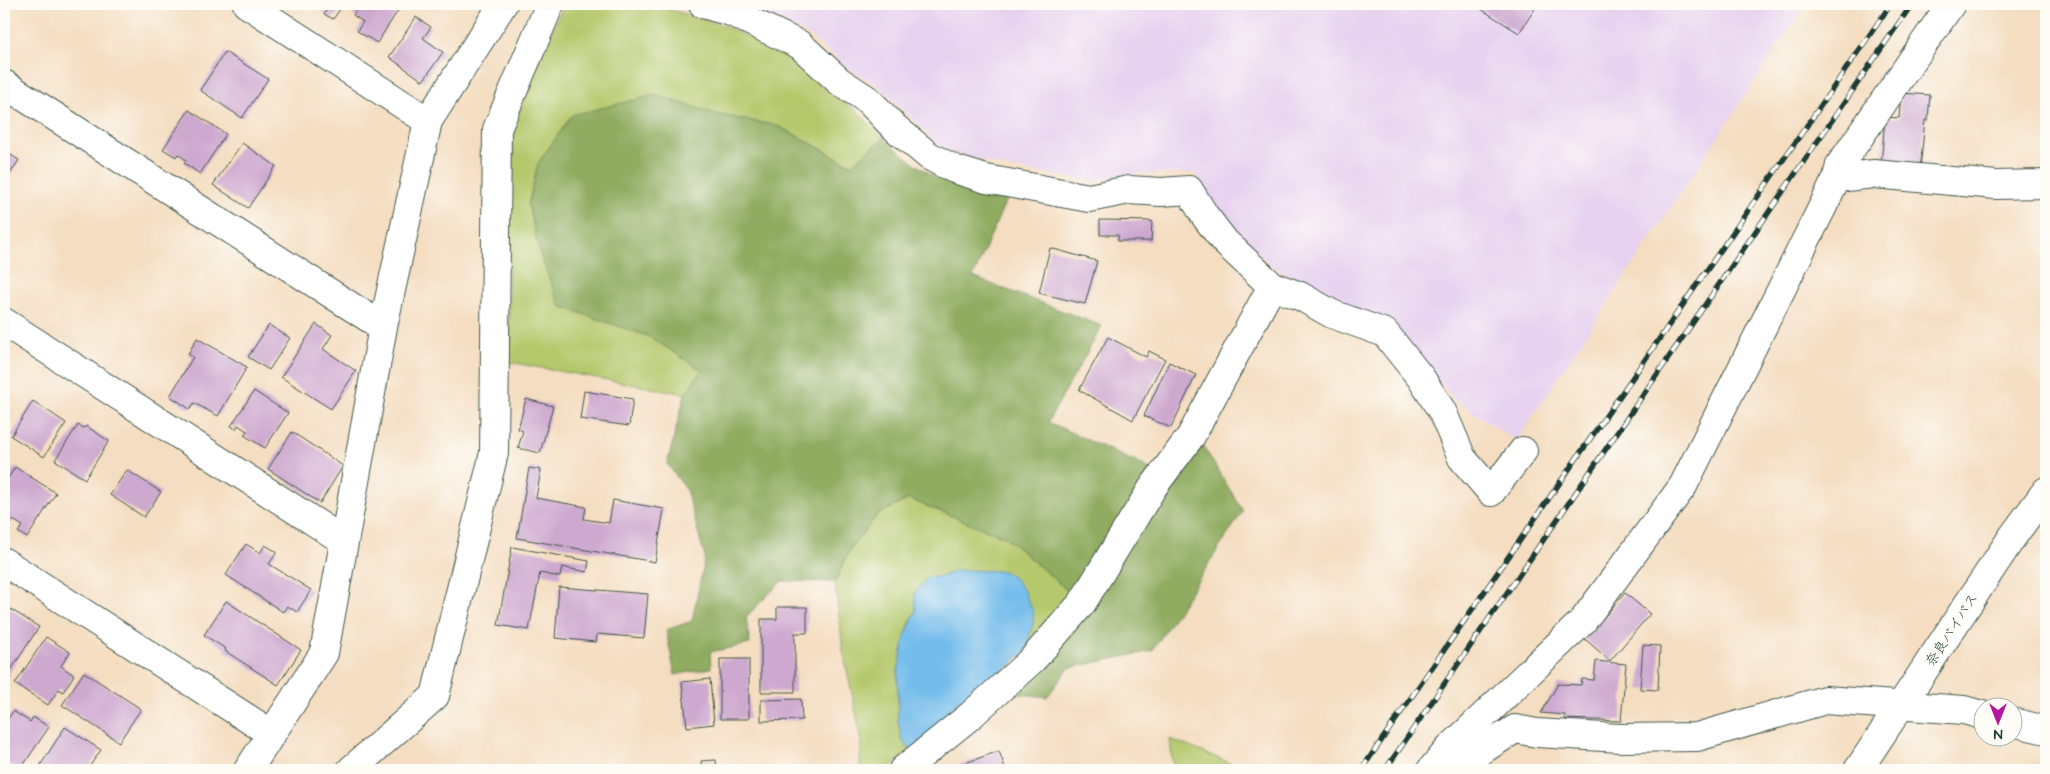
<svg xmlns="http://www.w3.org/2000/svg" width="2050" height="774" viewBox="0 0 2050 774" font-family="'Architects Daughter','Klee One',sans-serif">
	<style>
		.built { fill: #e7d2ef }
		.green { fill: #b5c86c; stroke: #6a8250 }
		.forest { fill: #90ac60; stroke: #58744a }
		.water { fill: #73bceb; stroke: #497c90 }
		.building { fill: #cda8cf }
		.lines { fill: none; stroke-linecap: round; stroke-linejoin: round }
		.minor-casing { stroke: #3f5549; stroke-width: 30 }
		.highway-casing { stroke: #3f5549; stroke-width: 30 }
		.minor { stroke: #fff; stroke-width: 28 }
		.highway { stroke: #fff; stroke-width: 28 }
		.rail-casing { stroke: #1f3d34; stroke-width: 5.5 }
		.rail { stroke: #fdfcf7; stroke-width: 4; stroke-dasharray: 11; stroke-linecap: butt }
		.labels { text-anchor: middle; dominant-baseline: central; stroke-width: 5; stroke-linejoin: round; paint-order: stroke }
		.street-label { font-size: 14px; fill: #1f3d34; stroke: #fdfcf7 }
	</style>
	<rect width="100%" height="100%" fill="#fdfcf7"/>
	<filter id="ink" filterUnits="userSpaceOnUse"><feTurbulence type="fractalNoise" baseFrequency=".02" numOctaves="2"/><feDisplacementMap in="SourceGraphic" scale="10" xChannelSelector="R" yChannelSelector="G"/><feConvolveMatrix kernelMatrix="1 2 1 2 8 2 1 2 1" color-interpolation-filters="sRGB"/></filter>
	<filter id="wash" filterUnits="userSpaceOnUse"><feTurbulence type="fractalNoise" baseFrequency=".0096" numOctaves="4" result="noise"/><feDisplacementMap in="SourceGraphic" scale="20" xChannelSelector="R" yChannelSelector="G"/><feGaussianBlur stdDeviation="1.12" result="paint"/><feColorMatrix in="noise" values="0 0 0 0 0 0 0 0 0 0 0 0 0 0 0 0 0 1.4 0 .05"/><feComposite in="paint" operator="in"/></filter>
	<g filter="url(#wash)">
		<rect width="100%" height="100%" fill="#f4ddc0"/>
		<path class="built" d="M 743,4 L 1806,4 L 1516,441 L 1455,400 L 1398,330 L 1272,266 L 1215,211 L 1195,173 L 1130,174 L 1093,181 L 1008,168 L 943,149 L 877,85 L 849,69 L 809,35 Z"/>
		<path class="green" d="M 564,4 L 652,4 L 725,26 L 791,58 L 829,93 L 858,112 L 884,138 L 852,165 L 778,126 L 720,115 L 528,204 L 541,257 L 560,306 L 650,337 L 702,370 L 685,394 L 509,362 L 508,140 L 514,117 Z
			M 909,499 L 1005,537 L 1074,596 L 1026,651 L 1025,593 L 1015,579 L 959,570 L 940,577 L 932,577 L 915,593 L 916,611 L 909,625 L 898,672 L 898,721 L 902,740 L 911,751 L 886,770 L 860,770 L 861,736 L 843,651 L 835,582 L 850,549 L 878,514 Z
			M 1170,739 L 1232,764 L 1279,770 L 1173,770 Z"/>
		<path class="forest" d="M 655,95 L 720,115 L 778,126 L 851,165 L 884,138 C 896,148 908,159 920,167 C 945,185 977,193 1007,198 L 973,277 L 1102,326 L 1048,422 L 1153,470 L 1074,596 L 1005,537 L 909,499 L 878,514 L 850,549 L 835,582 L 782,581 L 746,617 L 750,644 L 710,652 L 711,668 L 675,675 L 666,630 L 692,621 L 705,557 L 686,489 L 667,464 L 685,394 L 702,370 L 650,337 L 560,306 L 541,257 L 528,204 L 538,163 L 572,115 Z
			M 1200,441 L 1243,511 L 1152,651 L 1069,668 L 1047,697 L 1010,693 L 1126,547 Z"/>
		<path class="water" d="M 959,570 L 1003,571 L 1015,579 L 1025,593 L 1033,612 L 1033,623 L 1026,651 L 911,751 L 902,740 L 898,721 L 898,672 L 905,636 L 916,611 L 915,593 L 928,577 L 940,577 Z"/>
		<g id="blocks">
			<path class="building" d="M 318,4 L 344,4 L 333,19 L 324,14 L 327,10 Z
				M 360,4 L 398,4 L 401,6 L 377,43 L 357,31 L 363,22 L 353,15 Z
				M 1473,4 L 1538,4 L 1519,33 Z
				M 416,17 L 431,27 L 423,38 L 443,52 L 423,81 L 389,57 Z
				M 225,52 L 268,79 L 242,118 L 200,90 Z
				M 1901,93 L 1930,95 L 1928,120 L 1925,120 L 1920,170 L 1881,167 L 1885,117 L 1899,118 Z
				M 189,110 L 226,134 L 200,174 L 184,163 L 186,160 L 178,154 L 176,157 L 163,149 Z
				M 242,143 L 276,166 L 248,208 L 213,185 Z
				M 4,151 L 19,160 L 4,184 Z
				M 1100,220 L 1152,221 L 1151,241 L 1118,241 L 1118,235 L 1100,235 Z
				M 1050,248 L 1097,261 L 1085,304 L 1039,293 Z
				M 316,324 L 332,335 L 323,349 L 356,371 L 331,409 L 281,377 Z
				M 269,325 L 290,338 L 269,370 L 248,357 Z
				M 1108,337 L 1146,357 L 1149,351 L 1165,359 L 1133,420 L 1079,390 Z
				M 197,338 L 247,367 L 218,416 L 194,403 L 190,409 L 170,396 L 193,357 L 188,354 Z
				M 1169,362 L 1196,375 L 1171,428 L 1144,416 Z
				M 254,391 L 288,413 L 265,448 L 244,435 L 247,431 L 238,425 L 236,429 L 231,426 Z
				M 584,391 L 633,399 L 629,426 L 580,419 Z
				M 526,399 L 553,406 L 540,453 L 518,448 L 523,431 L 518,429 Z
				M 33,401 L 66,423 L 44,457 L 11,436 Z
				M 78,425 L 84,428 L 86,426 L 109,441 L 85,479 L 55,460 Z
				M 292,432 L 343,466 L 320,503 L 268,469 Z
				M 15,467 L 56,493 L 27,538 L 18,532 L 23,526 L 13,520 L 11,523 L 4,519 L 4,485 Z
				M 529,468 L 541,470 L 536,498 L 586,507 L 584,519 L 609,523 L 613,500 L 664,509 L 655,562 L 517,538 Z
				M 127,470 L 161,492 L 144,517 L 110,495 Z
				M 246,544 L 260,553 L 265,545 L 277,552 L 269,564 L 311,590 L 297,612 L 287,606 L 283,612 L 226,575 Z
				M 512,547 L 589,561 L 587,572 L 562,567 L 560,577 L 540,573 L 529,630 L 498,625 Z
				M 559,587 L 648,594 L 644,638 L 597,634 L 596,642 L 555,638 Z
				M 1625,593 L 1650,614 L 1610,661 L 1585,639 Z
				M 226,601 L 301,650 L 278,685 L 225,651 L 226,649 L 204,635 Z
				M 4,605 L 39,627 L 7,676 L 4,674 Z
				M 777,607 L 807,607 L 807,633 L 795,633 L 795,692 L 761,692 L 761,619 L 777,619 Z
				M 46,637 L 70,652 L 61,666 L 74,675 L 63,692 L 59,689 L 48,705 L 15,684 Z
				M 1643,645 L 1660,646 L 1658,690 L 1640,689 Z
				M 720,659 L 749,659 L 749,719 L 720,719 Z
				M 1596,661 L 1626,664 L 1621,721 L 1565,719 L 1565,715 L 1541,713 L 1558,684 L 1581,685 L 1582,679 L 1594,680 Z
				M 84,672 L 141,709 L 119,742 L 62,705 Z
				M 710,679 L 714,724 L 687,727 L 682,682 Z
				M 801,699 L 802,720 L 761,721 L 761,700 Z
				M 13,711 L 30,722 L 33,717 L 49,727 L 20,770 L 4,761 L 4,725 Z
				M 65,727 L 101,750 L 87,770 L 40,770 L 38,769 Z
				M 999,751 L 1006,770 L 952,770 L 951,768 Z
				M 716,760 L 717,768 L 743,766 L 743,770 L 702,770 L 701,761 Z"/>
		</g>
	</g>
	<g filter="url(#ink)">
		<use href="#blocks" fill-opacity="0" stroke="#3f5549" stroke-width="1"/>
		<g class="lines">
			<defs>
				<path id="minor" d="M 247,4 L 428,121
					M 703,4 L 731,12 L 800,45 L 839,81 L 868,100 L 894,127 L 929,156 L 954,169 L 986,179 L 1089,198 L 1129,190 L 1161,192 L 1189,190 L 1205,216 L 1225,242 L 1272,286 L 1191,436 L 1153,487 L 1082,603 L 1033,659 L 970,716 L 903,770
					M 4,84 L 383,327
					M 1837,178 L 1874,174 L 1996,185 L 2046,184
					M 1272,286 L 1300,296 L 1332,314 L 1385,333 L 1421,378 L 1442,411 L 1462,458 L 1491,492 L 1523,451
					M 4,322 L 344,541
					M 4,562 L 272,734
					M 2012,722 L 2046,730
					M 248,770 L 324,653 L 383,327 L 428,121 L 503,4
					M 351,770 L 435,696 L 494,453 L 497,129 L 550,4
					M 1431,770 L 1449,749 L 1583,621 L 1683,486 L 1837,178 L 1840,165 L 1951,4
					M 1461,770 L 1482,750 L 1515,729 L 1537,733 L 1620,738 L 1697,737 L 1825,700 L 1964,710 L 1982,715"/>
				<path id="highway" d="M 1858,770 L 2013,536 L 2046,491"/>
			</defs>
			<use href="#minor" class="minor-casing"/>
			<use href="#highway" class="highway-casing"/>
			<use href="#minor" class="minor"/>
			<use href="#highway" class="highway"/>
			<defs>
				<path id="rail" d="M 1361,770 L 1891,4
					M 1385,770 L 1912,4"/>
			</defs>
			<use href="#rail" class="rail-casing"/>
			<use href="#rail" class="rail"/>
		</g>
	</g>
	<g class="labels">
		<g class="street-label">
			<text transform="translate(1952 630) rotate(-57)">奈良バイパス</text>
		</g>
	</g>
	<rect width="2050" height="774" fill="none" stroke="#fdfcf7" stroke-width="20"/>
	<g transform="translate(1998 722) rotate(180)"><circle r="24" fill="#fdfcf7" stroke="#a4b0a9"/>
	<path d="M0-4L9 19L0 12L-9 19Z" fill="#b5179e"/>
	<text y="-8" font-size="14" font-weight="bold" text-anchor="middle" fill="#1f3d34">N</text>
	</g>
</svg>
